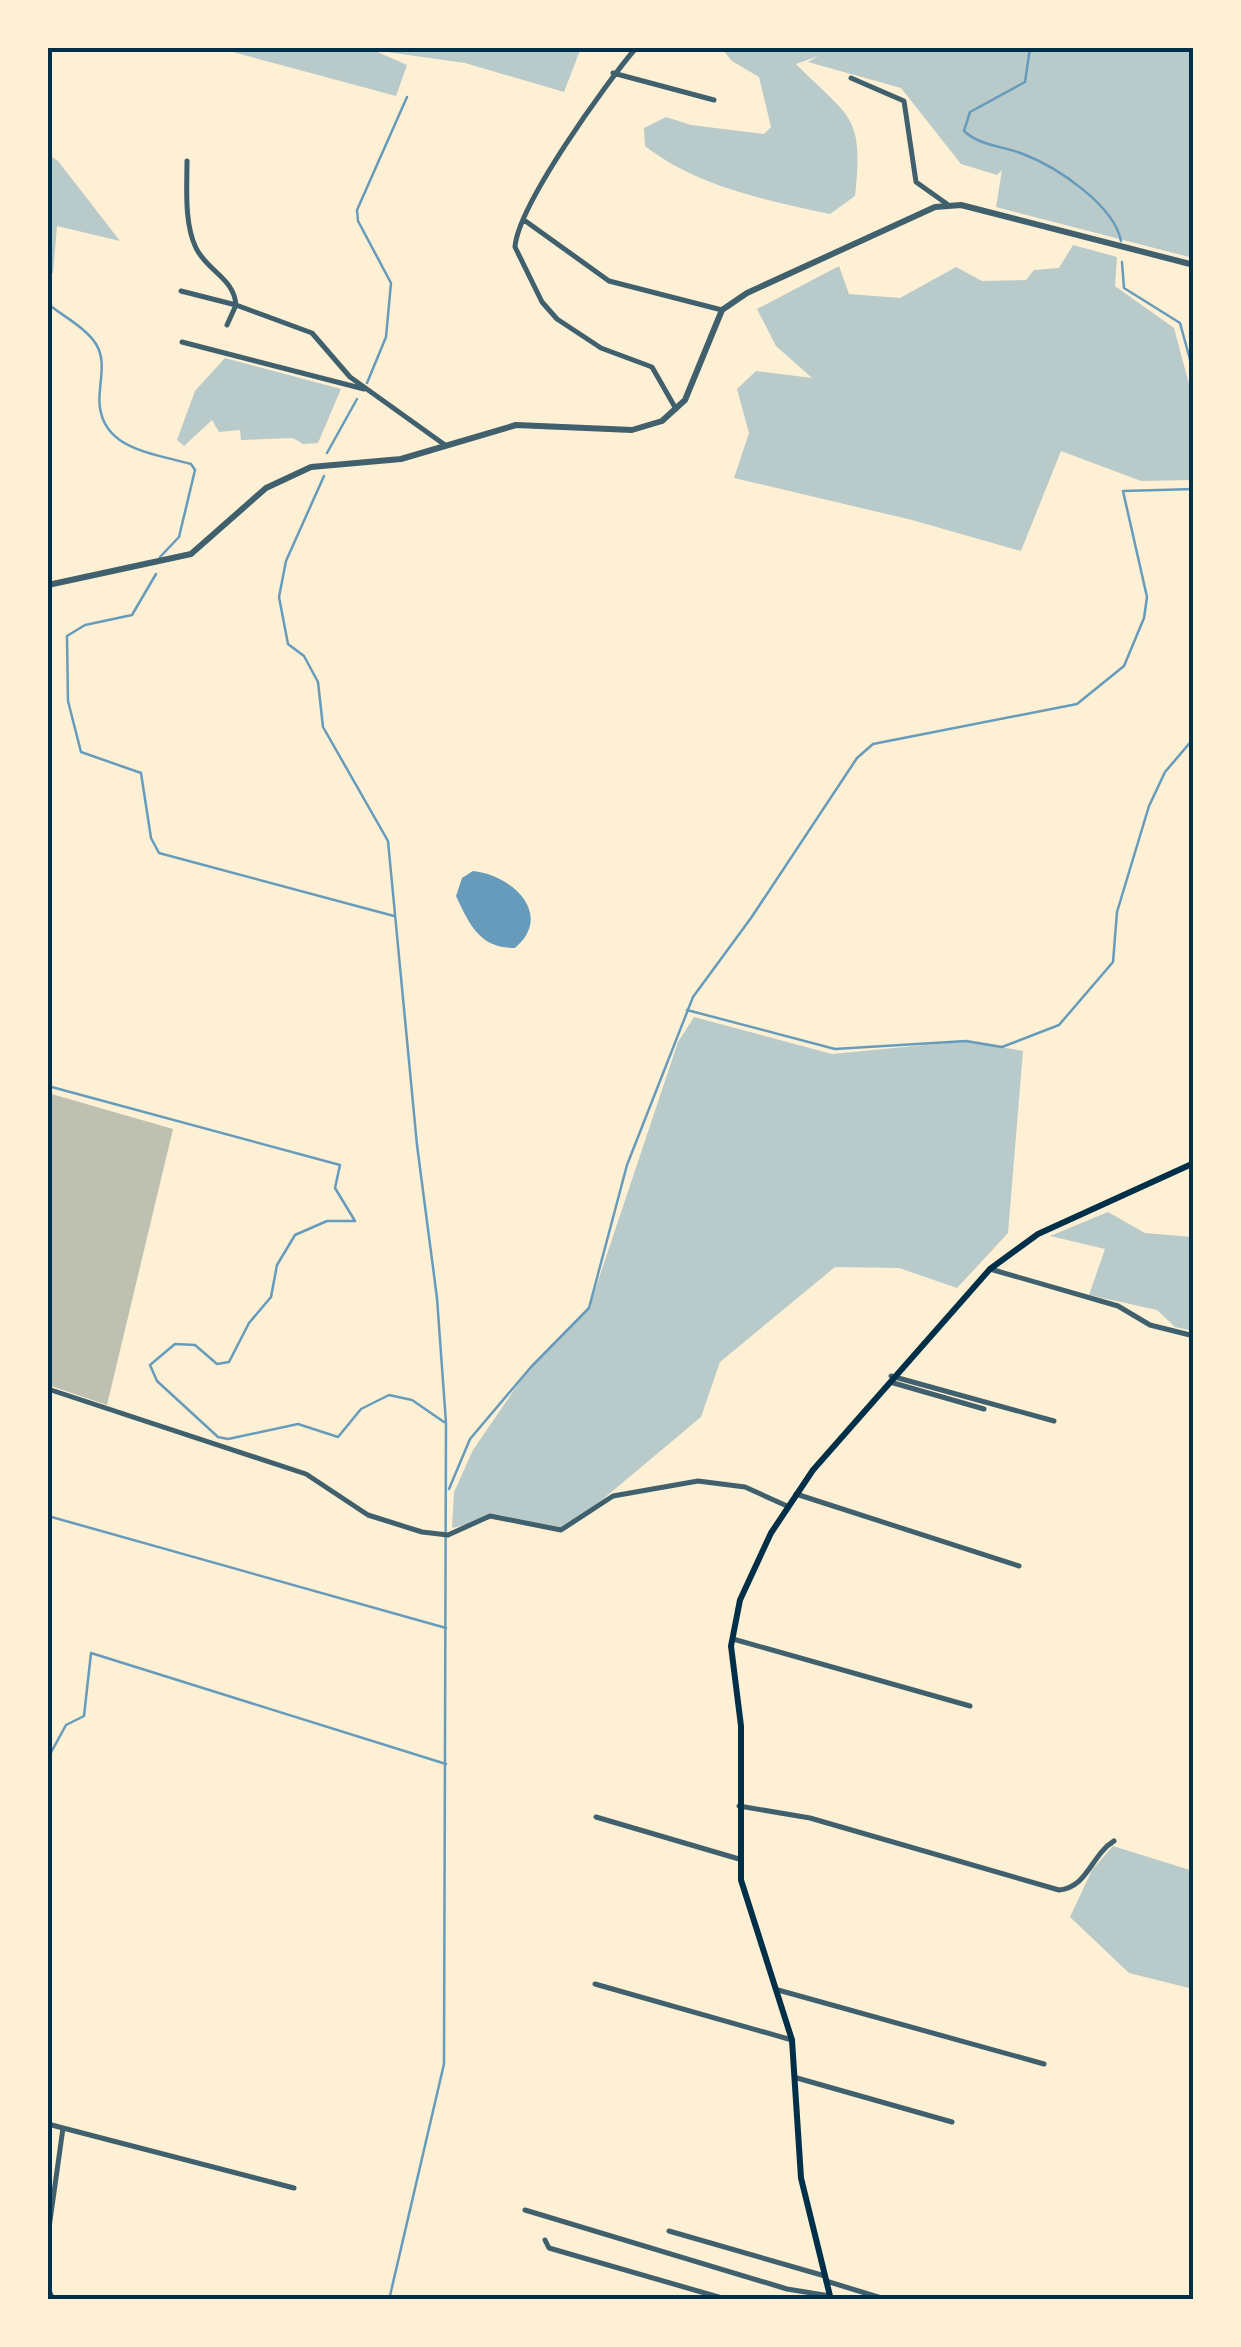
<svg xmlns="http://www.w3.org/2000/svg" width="1241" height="2347" viewBox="0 0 1241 2347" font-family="'PT Serif',serif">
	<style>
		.green { fill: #b9caca }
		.water { fill: #669bbc }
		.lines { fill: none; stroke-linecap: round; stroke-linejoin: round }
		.stream { stroke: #669bbc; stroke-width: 2.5 }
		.building { fill: #bec0b2 }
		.minor { stroke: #3f606c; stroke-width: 5 }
		.tertiary { stroke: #3f606c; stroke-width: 6 }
		.secondary { stroke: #003049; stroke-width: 6 }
		.neatline { fill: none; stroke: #003049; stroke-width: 4 }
	</style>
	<rect width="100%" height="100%" fill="#fdf0d5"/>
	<path class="green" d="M 218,48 L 581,48 L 564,92 L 465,63 L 373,50 L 407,65 L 396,96 Z
		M 721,48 L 1193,48 L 1193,258 L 996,207 L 1002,170 L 997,175 L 961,164 L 901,88 L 808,62 L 818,56 L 796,64 C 850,119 864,113 855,196 L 830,214 C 766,200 698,187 645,146 L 644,128 L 666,117 L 691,125 L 764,134 L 771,127 L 759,77 L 732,61 Z
		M 48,154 L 58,161 L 120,241 L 57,226 L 53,273 L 48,274 Z
		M 1073,245 L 1117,257 L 1115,286 L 1174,328 L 1193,399 L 1193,480 L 1141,481 L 1061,451 L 1021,551 L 912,520 L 734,478 L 749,433 L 737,389 L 756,371 L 812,378 L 776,346 L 757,309 L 839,266 L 849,294 L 900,298 L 956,267 L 982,281 L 1026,280 L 1034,270 L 1059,268 Z
		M 225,358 L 341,389 L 318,443 L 303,444 L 293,438 L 241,440 L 240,430 L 219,432 L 212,420 L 184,446 L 177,440 L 195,391 Z
		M 694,1017 L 832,1054 L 966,1041 L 1023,1051 L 1008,1233 L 957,1288 L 899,1268 L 835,1267 L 720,1362 L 701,1417 L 572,1525 L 561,1530 L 500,1517 L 452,1528 L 454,1492 L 473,1450 L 525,1374 L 589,1308 L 678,1042 Z
		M 1108,1212 L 1145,1233 L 1193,1237 L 1193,1331 L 1175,1327 L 1157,1310 L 1089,1295 L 1105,1249 L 1050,1236 Z
		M 1113,1846 L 1193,1871 L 1193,1989 L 1129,1973 L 1070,1917 L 1092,1870 Z"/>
	<path class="water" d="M 473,871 C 513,875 554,915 515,948 C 480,948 470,926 456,896 L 462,878 Z"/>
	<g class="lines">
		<path class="stream" d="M 1030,48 L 1025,82 L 970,112 L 964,131 C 980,146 1003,146 1023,154 C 1057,167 1114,205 1121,241
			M 1122,262 L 1124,288 L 1180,323 L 1194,374
			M 48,304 C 63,316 86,328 96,344 C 105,359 101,374 100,390 C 93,448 148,452 191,464 L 195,470 L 179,537 L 160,557
			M 367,383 L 386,337 L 391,283 L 358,221 L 357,210 L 407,97
			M 327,453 L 357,399
			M 324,476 L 286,561 L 279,597 L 288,644 L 304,656 L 318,682 L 323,727 L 388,841 L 417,1145 L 437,1298 L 446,1423 L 444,2064 L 389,2300
			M 156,574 L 132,615 L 85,625 L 67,636 L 68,701 L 81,752 L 141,773 L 151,838 L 159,853 L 394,916
			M 687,1010 L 835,1049 L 966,1041 L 1002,1047 L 1059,1025 L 1113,962 L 1117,912 L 1149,806 L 1165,772 L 1194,738
			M 48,1086 L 340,1165 L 335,1188 L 355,1221 L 327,1221 L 295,1235 L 277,1265 L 271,1297 L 249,1323 L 229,1362 L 217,1364 L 195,1345 L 175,1344 L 150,1365 L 157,1381 L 218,1437 L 228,1439 L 298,1424 L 338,1437 L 361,1409 L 389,1395 L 412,1400 L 444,1422
			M 449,1489 L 470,1439 L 531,1367 L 589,1308 L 627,1165 L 693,997 L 751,918 L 857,758 L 873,744 L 1077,704 L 1124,666 L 1144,618 L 1147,597 L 1123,491 L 1194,489
			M 48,1516 L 446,1628
			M 48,1758 L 66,1725 L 84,1716 L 91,1653 L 446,1764"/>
	</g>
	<path class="building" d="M 48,1093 L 173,1129 L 107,1405 L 48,1385 Z"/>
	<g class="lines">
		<path class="minor" d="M 636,48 C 606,83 518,205 515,247 L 542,302 L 557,319 L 601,348 L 652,367 L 676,409
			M 613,73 L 714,100
			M 851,78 L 904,101 L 916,182 L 947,204
			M 187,161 C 187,188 184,223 196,248 C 207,271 234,278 236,305 L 312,333 L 350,377 L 445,445
			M 524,220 L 609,281 L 722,310
			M 181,291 L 236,305 L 227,325
			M 182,342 L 364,389
			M 990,1269 L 1118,1306 L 1150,1325 L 1194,1336
			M 891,1376 L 1054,1421
			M 890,1382 L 984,1409
			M 48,1389 L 306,1474 L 368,1515 L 422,1532 L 448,1535 L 490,1516 L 561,1530 L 613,1496 L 698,1481 L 745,1487 L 787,1506
			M 796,1494 L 1019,1566
			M 733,1639 L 970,1706
			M 739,1806 L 810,1818 L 1059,1890 C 1088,1887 1091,1855 1114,1841
			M 596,1817 L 739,1859
			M 595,1984 L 792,2040
			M 778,1990 L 1044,2064
			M 48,2055 L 49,2055
			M 797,2078 L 952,2122
			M 48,2124 L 63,2128 L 48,2235
			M 63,2128 L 294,2188
			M 525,2210 L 787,2289 L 830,2296
			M 669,2231 L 825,2276
			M 545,2240 L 549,2248 L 729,2300
			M 826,2281 L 888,2300"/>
		<path class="tertiary" d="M 48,585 L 191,554 L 266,488 L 311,467 L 401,459 L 516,425 L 632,430 L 662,421 L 685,400 L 722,310 L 747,293 L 935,207 L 961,205 L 1194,265
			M 48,2290 L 53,2300"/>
		<path class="secondary" d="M 831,2300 L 801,2178 L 792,2040 L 741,1880 L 741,1726 L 731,1646 L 740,1600 L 771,1533 L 813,1470 L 990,1269 L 1038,1234 L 1194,1163"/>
	</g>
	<rect width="1241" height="2347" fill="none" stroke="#fdf0d5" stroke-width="100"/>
	<rect x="50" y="50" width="1141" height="2247" class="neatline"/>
</svg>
